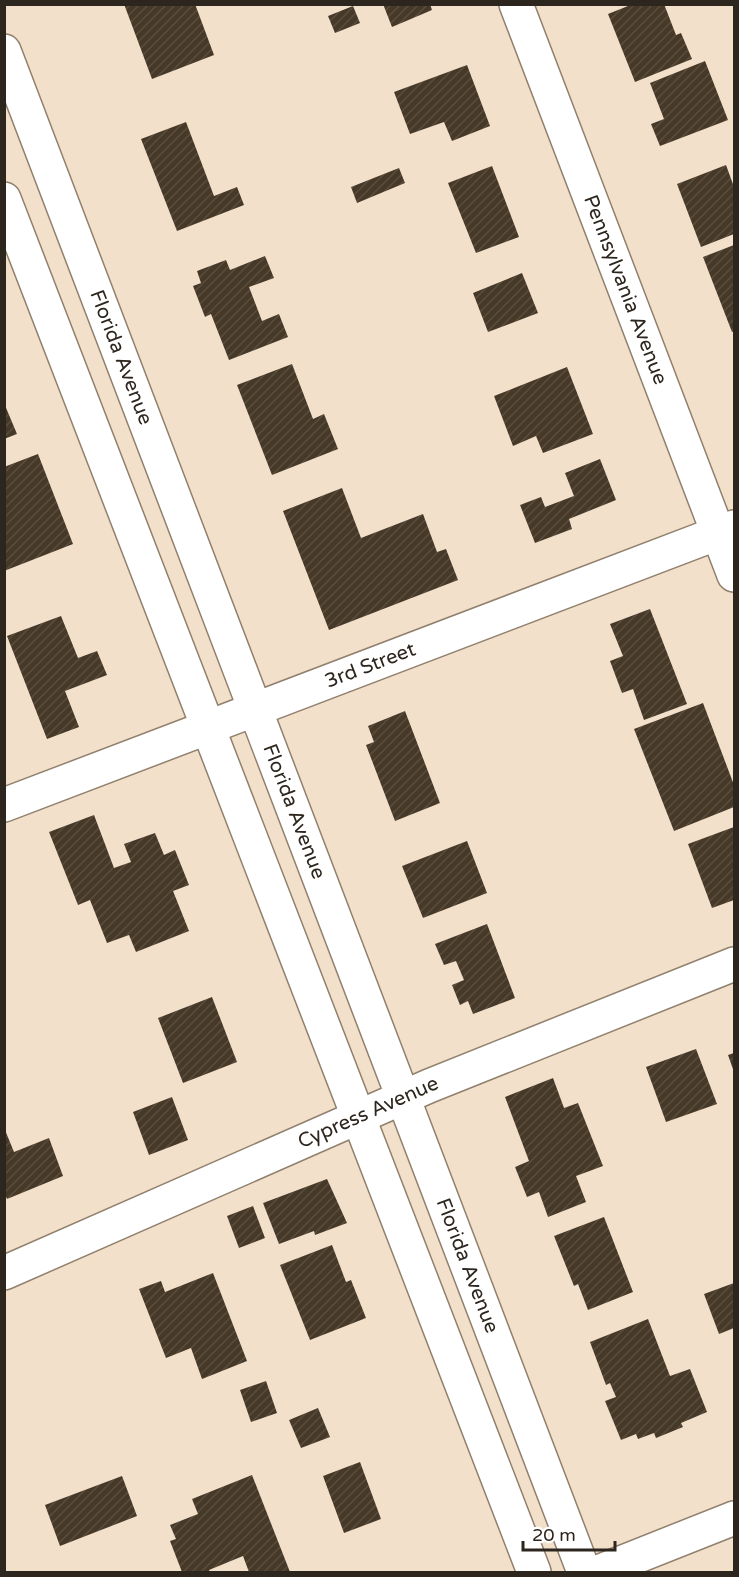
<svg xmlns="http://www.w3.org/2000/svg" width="739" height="1577" viewBox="0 0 739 1577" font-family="'Varela Round',sans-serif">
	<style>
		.building { fill: url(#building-hatch) }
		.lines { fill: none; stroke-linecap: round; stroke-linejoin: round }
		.minor-casing { stroke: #90806d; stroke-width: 36 }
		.tertiary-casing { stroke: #90806d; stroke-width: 36 }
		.secondary-casing { stroke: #90806d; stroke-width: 36 }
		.minor { stroke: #fff; stroke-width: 33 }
		.tertiary { stroke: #fff; stroke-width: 33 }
		.secondary { stroke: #fff; stroke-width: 33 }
		.labels { text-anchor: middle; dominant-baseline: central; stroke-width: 6; stroke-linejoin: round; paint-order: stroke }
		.street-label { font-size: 20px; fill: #2d261e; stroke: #fff }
	</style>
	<defs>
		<pattern id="building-hatch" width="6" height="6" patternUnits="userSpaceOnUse" patternTransform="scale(1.5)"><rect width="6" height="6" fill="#473928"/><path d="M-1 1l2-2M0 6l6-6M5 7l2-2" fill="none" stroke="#594d3e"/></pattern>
	</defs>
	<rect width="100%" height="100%" fill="#f2e0cb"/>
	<path class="building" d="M 124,4 L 195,4 L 214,55 L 152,79 Z
		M 383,4 L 430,4 L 432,10 L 392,27 Z
		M 633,4 L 664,4 L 676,35 L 681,33 L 692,59 L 635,82 L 608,14 Z
		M 353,6 L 360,23 L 335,33 L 328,16 Z
		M 705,61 L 728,120 L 660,146 L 651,124 L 664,119 L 650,83 Z
		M 467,65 L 490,126 L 452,141 L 444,122 L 410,134 L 394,92 Z
		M 186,122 L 214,196 L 237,187 L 244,205 L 177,231 L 141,139 Z
		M 726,165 L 734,187 L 734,234 L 701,247 L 677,184 Z
		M 492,166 L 519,237 L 476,253 L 448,183 Z
		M 399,168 L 405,183 L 357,203 L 351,187 Z
		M 734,245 L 734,331 L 732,332 L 703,257 Z
		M 265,256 L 274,278 L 249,287 L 262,321 L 279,314 L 288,337 L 229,360 L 211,314 L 205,317 L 193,286 L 201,283 L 197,271 L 226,260 L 230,270 Z
		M 522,273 L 538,313 L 488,332 L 473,293 Z
		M 292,364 L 313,419 L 324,414 L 338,449 L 272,475 L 237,385 Z
		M 567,367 L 593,434 L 543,453 L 536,436 L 513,446 L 494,396 Z
		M 4,403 L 17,434 L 4,439 Z
		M 38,454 L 73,544 L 4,571 L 4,467 Z
		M 600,459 L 616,500 L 569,519 L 572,529 L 535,543 L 520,505 L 541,497 L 545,507 L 574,496 L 565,473 Z
		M 342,488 L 361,538 L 423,514 L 437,552 L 446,549 L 458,580 L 329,630 L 283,511 Z
		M 650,609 L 687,704 L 644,720 L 633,689 L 622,693 L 610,661 L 623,656 L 610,624 Z
		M 61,616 L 78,658 L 97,651 L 107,675 L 65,691 L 79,727 L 47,739 L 7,636 Z
		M 703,703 L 734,785 L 734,807 L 674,831 L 634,729 Z
		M 405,711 L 440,803 L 395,821 L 366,745 L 374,742 L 368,726 Z
		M 94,815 L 114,868 L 131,862 L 124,844 L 155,833 L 164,855 L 175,850 L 189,885 L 173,891 L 189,931 L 136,952 L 129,935 L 107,943 L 90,900 L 78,905 L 49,832 Z
		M 734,827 L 734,900 L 712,908 L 688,844 Z
		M 467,841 L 487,893 L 423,918 L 402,866 Z
		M 487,924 L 515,998 L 473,1014 L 468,1001 L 460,1005 L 452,985 L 464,980 L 456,961 L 444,965 L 435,944 Z
		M 212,997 L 237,1062 L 183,1083 L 158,1018 Z
		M 696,1049 L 717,1104 L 666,1122 L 646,1067 Z
		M 734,1053 L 734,1072 L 728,1055 Z
		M 553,1078 L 564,1108 L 578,1103 L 603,1166 L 576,1176 L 586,1202 L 548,1217 L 539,1192 L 527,1197 L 515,1167 L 529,1161 L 505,1097 Z
		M 172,1097 L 188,1140 L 149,1155 L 133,1112 Z
		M 5,1130 L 14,1152 L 49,1138 L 63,1176 L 7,1199 L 4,1192 Z
		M 327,1179 L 347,1223 L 315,1235 L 314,1231 L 279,1244 L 263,1203 Z
		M 253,1206 L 265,1238 L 239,1248 L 227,1216 Z
		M 604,1217 L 633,1292 L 588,1310 L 578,1284 L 574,1286 L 554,1236 Z
		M 332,1245 L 346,1282 L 351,1280 L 366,1318 L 310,1340 L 280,1265 Z
		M 213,1273 L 247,1361 L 202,1379 L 191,1348 L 166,1358 L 139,1289 L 161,1281 L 165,1292 Z
		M 734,1283 L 734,1328 L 719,1334 L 704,1294 Z
		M 648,1319 L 670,1376 L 690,1369 L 707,1412 L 681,1423 L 683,1427 L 656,1438 L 654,1433 L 638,1439 L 636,1434 L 621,1440 L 605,1401 L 616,1397 L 610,1383 L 606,1385 L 590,1342 Z
		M 266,1381 L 277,1413 L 251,1422 L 240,1390 Z
		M 318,1408 L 330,1437 L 301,1448 L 289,1420 Z
		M 360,1462 L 381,1519 L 344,1533 L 323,1476 Z
		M 252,1475 L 290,1572 L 249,1572 L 243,1556 L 209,1570 L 210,1572 L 182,1572 L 170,1541 L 176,1539 L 170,1525 L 198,1514 L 192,1499 Z
		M 122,1476 L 137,1516 L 60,1546 L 45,1505 Z"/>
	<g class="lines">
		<defs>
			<g id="minor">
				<path id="s1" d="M 516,4 L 734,575"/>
				<path id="s2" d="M 4,805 L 734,527"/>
				<path id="s3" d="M 4,1273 L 429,1086 L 734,964"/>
			</g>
			<path id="tertiary" d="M 598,1572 L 734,1518"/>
			<g id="secondary">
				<path id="s4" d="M 4,51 L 584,1572"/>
				<path d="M 4,199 L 534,1572"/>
			</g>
		</defs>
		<use href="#minor" class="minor-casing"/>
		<use href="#tertiary" class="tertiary-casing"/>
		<use href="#secondary" class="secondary-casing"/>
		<use href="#minor" class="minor"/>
		<use href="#tertiary" class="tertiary"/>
		<use href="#secondary" class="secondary"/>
	</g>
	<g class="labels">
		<g class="street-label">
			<text stroke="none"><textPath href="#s1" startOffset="306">Pennsylvania Avenue</textPath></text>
			<text stroke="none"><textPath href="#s4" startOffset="328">Florida Avenue</textPath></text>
			<text stroke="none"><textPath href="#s2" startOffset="392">3rd Street</textPath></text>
			<text stroke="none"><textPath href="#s4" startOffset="814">Florida Avenue</textPath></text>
			<text stroke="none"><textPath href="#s3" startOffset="398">Cypress Avenue</textPath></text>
			<text stroke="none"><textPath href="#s4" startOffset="1300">Florida Avenue</textPath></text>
		</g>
	</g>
	<rect width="739" height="1577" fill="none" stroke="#2d261e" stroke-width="12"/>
	<path d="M523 1541v9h92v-9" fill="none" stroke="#2d261e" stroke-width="3"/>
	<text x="532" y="1541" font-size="18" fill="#2d261e" stroke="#ffffff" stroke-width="4.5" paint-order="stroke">20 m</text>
</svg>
